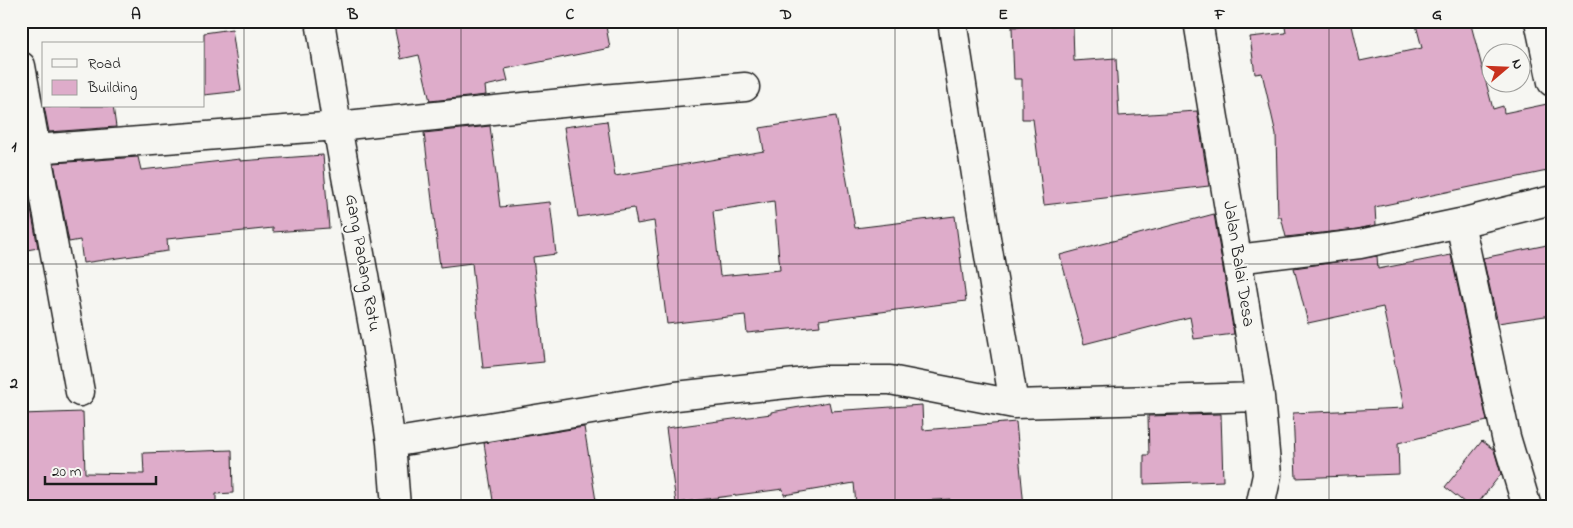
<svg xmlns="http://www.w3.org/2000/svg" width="1573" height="528" viewBox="0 0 1573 528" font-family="'Indie Flower',sans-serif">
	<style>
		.building { fill: #deacca; stroke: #1c1c1c; fill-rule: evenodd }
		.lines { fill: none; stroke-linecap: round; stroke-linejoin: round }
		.minor-casing { stroke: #1c1c1c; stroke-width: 31 }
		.minor { stroke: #f6f6f2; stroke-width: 28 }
		.grid { fill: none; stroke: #1c1c1c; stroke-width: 1; stroke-opacity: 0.55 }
		.labels { text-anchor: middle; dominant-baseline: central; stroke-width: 4.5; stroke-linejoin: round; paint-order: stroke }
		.street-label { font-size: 18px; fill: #1c1c1c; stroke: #f6f6f2 }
		.neatline { fill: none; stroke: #1c1c1c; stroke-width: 2 }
		.grid-label { font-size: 16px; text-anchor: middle; font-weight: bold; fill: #1c1c1c }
	</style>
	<rect width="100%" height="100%" fill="#f6f6f2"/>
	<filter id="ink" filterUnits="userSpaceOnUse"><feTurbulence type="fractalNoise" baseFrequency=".02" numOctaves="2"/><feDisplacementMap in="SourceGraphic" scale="10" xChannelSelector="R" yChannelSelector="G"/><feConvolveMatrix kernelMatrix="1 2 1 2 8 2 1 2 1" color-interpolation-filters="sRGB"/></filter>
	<g filter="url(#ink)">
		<path class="building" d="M 393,21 L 605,21 L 610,48 L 505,69 L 508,81 L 485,86 L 486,95 L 430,101 L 419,55 L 401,59 Z
			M 1284,21 L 1351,21 L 1360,61 L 1422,48 L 1415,21 L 1470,21 L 1493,109 L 1503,106 L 1504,113 L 1552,103 L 1552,170 L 1375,207 L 1376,225 L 1357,229 L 1286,237 L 1281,217 L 1278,217 L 1276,134 L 1262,73 L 1255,74 L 1250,37 L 1286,33 Z
			M 1073,25 L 1074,61 L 1116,58 L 1119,116 L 1197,111 L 1209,186 L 1044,205 L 1033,119 L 1022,119 L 1022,79 L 1014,79 L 1012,27 Z
			M 232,29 L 241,91 L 204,95 L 204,33 Z
			M 44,106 L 113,106 L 116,127 L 49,132 Z
			M 836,116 L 855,228 L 955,216 L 966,301 L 819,320 L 820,326 L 747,333 L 745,315 L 667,324 L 654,221 L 637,224 L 634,208 L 578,217 L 564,127 L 607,121 L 615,176 L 764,151 L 760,128 ZM 774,201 L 780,270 L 720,276 L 713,211 Z
			M 490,126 L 500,207 L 550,202 L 556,254 L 533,257 L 544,362 L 483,368 L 472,263 L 440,267 L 424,133 Z
			M 323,155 L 329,228 L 273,232 L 273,228 L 167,239 L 168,251 L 83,263 L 80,240 L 69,242 L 54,163 L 138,157 L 141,170 L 240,159 L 240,161 Z
			M 21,165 L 23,166 L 38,248 L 21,251 Z
			M 1214,214 L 1234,334 L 1194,339 L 1190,317 L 1084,344 L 1060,255 Z
			M 1552,244 L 1552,315 L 1498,323 L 1483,258 Z
			M 1451,255 L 1487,421 L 1398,443 L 1399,474 L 1296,478 L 1293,413 L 1404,408 L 1383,307 L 1308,323 L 1294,268 L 1377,256 L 1378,269 Z
			M 829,402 L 831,411 L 922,405 L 923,430 L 1016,422 L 1024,507 L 950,507 L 950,499 L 856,505 L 854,483 L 784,495 L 783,489 L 676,503 L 666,428 L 771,414 L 771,412 Z
			M 83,412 L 85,473 L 144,474 L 143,453 L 232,450 L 233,493 L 216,494 L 216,507 L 21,507 L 21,414 Z
			M 1221,414 L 1223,481 L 1144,484 L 1144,455 L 1149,455 L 1148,416 Z
			M 584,427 L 597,507 L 494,507 L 484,443 Z
			M 1482,441 L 1494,450 L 1501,474 L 1475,507 L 1470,507 L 1445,487 Z"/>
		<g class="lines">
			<defs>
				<path id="minor" d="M 320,21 L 337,126 L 376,343 L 391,443 L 396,507
					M 952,21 L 985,232 L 1014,404
					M 1198,21 L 1260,397 L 1267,475 L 1260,507
					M 1539,21 L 1552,82
					M 21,66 L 80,392
					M 21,150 L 337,126 L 602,99 L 745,87
					M 1460,223 L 1506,437 L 1527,507
					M 1237,259 L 1360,244 L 1460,223 L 1552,200
					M 391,443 L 676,396 L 823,380 L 890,380 L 1014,404 L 1260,397"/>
			</defs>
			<use href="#minor" class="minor-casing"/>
			<use href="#minor" class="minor"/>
		</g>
	</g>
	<path class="grid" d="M 244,21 L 244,507M 461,21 L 461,507M 678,21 L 678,507M 895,21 L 895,507M 1112,21 L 1112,507M 1329,21 L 1329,507M 21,264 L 1552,264"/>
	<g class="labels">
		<g class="street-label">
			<text transform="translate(362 263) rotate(80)">Gang Padang Ratu</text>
			<text transform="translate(1238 264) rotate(81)">Jalan Balai Desa</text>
		</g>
	</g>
	<rect width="1573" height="528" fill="none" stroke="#f6f6f2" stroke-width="55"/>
	<rect x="42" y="42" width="162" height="65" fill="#f6f6f2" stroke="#9f9f9c"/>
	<rect x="52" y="59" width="25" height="8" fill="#f6f6f2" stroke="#9f9f9c"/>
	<text x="88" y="68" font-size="15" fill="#1c1c1c">Road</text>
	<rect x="52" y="80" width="25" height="15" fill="#deacca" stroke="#9f9f9c"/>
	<text x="88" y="92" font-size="15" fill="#1c1c1c">Building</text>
	<g transform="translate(1506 68) rotate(71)"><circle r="24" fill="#f6f6f2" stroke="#9f9f9c"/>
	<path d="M0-4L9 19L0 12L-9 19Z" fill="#c8321e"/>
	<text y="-8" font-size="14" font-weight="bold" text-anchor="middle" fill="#1c1c1c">N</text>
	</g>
	<path d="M45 476v8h111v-8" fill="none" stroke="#1c1c1c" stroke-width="2.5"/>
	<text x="52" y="476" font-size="15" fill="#1c1c1c" stroke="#f6f6f2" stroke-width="4" paint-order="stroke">20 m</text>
	<rect x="28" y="28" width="1518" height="472" class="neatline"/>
	<g class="grid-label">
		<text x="136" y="19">A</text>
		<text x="353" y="19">B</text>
		<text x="570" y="19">C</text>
		<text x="786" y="19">D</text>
		<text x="1003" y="19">E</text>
		<text x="1220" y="19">F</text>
		<text x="1437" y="19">G</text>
		<text x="14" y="151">1</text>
		<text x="14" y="388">2</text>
	</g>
</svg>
